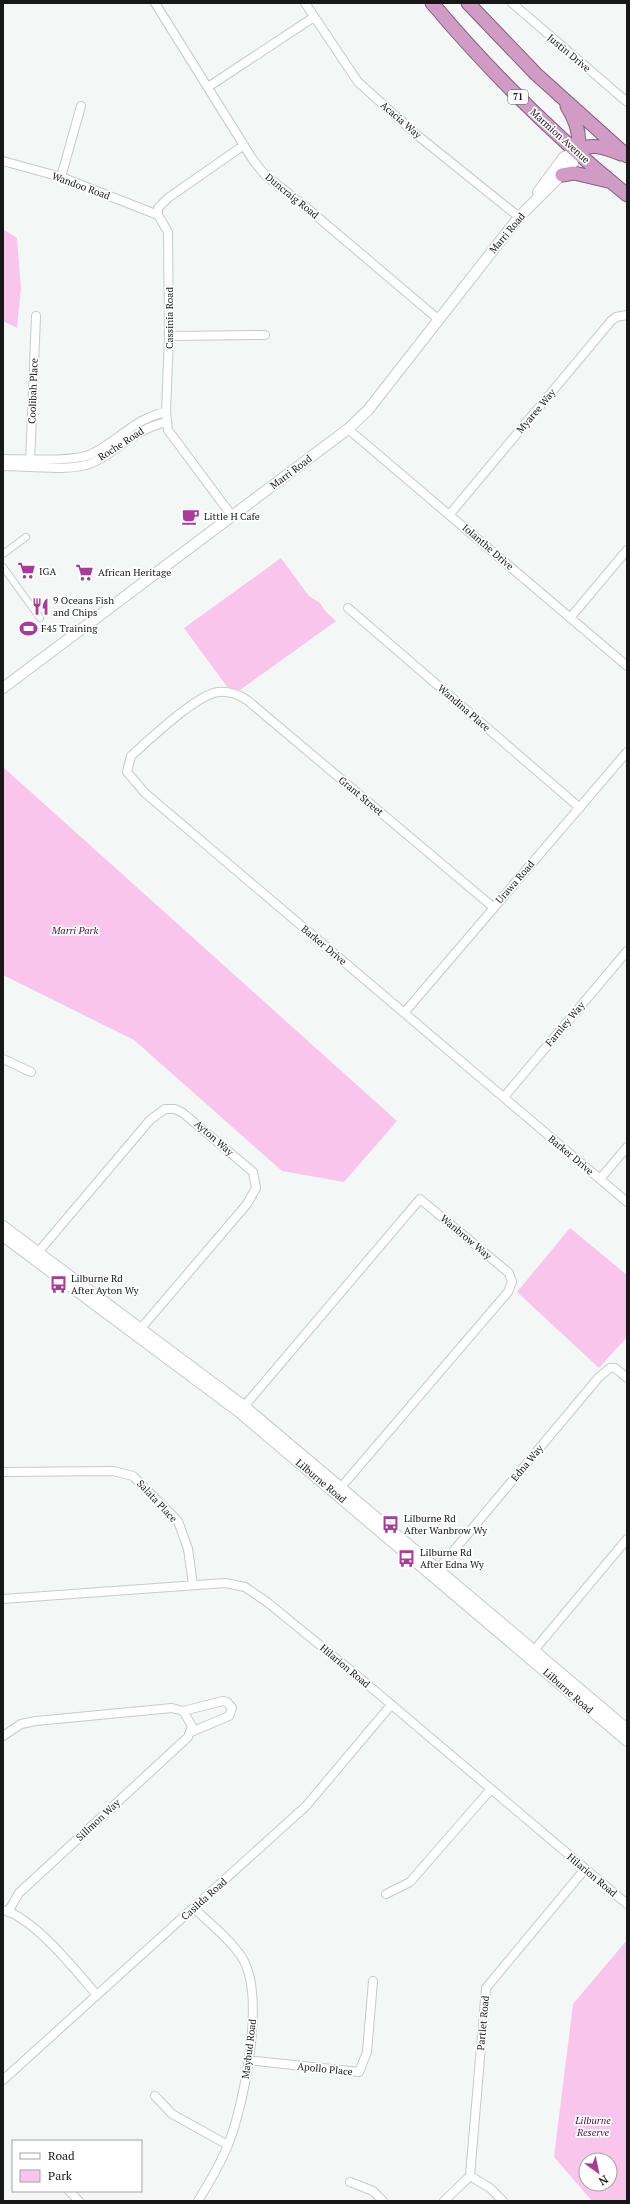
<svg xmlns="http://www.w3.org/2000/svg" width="630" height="2204" viewBox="0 0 630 2204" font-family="'PT Serif',serif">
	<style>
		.green { fill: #f9c5ed; fill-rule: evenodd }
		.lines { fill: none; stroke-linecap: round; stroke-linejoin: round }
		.pedestrian-casing { stroke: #c6cbc9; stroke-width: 8 }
		.minor-casing { stroke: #c6cbc9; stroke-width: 10 }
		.tertiary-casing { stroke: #c6cbc9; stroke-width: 12 }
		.trunk-casing { stroke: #885e7f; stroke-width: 15 }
		.pedestrian { stroke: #fff; stroke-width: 6 }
		.minor { stroke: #fff; stroke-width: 8 }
		.tertiary { stroke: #fff; stroke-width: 10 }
		.trunk { stroke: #d09cc6; stroke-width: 13 }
		.labels { text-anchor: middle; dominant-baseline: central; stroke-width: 3.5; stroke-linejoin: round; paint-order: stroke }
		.shield { fill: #fff; stroke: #5d5d5d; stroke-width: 1 }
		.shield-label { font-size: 9px; font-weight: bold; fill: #171818 }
		.street-label { font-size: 10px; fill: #171818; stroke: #fff }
		.poi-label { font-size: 10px; fill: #171818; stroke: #fff; text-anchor: start }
		.park-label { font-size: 10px; font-style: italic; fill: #4d0f44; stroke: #fff }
	</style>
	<rect width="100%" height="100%" fill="#f3f8f7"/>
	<path class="green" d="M 3,229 L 17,238 L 21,288 L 17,328 L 3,321 Z
		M 281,558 L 309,596 L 320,603 L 325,611 L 336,621 L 240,690 L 228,688 L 184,628 Z
		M 3,767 L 397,1121 L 344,1182 L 282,1171 L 134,1040 L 3,975 Z
		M 570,1228 L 627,1275 L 627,1337 L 599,1368 L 517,1292 Z
		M 627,1940 L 627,2201 L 592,2201 L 554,2157 L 573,2004 ZM 586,2160 L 610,2160 L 610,2184 L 586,2184 Z"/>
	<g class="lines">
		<defs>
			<path id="pedestrian" d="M 3,554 L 26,537
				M 3,567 L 40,618"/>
			<path id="minor" d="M 155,3 L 253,160 L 265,175 L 307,208 L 438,319
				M 305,3 L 358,82 L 417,135 L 519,217
				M 512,3 L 627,102
				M 208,87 L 314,17
				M 3,161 L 61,177 L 158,215
				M 61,177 L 81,106
				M 169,336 L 265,335
				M 348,429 L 627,666
				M 3,459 C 25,459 70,462 89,455 C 118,443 130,420 166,412
				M 30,463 L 36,316
				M 3,466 C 27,466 71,472 92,463 C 120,450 134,429 167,422
				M 450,514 L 611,321 L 616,317 L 627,315
				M 232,516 L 168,430 L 166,412 L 169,336 L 168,232 L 158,215 L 158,208 L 168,198 L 244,145
				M 348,608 L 580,808
				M 570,618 L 627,550
				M 493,907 L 247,700 C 238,694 230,691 218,692 C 196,695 149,740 131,756 L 127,772 L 145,793 L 627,1202
				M 404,1013 L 627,752
				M 3,1059 L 31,1072
				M 504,1097 L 627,951
				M 600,1179 L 627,1147
				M 35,1256 L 150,1120 L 165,1109 L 175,1109 L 183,1113 L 253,1172 L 256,1188 L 247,1204 L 137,1333
				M 241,1410 L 420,1199 L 509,1273 L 512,1282 L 508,1292 L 337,1492
				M 3,1472 L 113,1471 L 133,1476 L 178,1521 L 188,1549 L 193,1584
				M 435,1573 L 599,1377 L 610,1368 L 615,1368 L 627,1378
				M 3,1599 L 225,1583 L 245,1587 L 267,1602 L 354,1673 L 627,1904
				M 531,1654 L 627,1539
				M 183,1711 L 223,1701 L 227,1702 L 232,1708 L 229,1716 L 191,1732
				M 3,1736 L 21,1724 L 36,1721 L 172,1708 L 183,1711 L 192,1726 L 188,1737 L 19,1893 L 8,1912
				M 386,1894 L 410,1882 L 491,1789
				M 194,1908 C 209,1923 229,1938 241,1956 C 267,1993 244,2105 228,2145 C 220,2165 209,2183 198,2201
				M 4,1910 C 36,1920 74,1969 96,1994
				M 247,2060 L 359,2072 L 367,2052 L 373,1981
				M 3,2080 L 306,1806 L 391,1705
				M 155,2096 L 172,2114 L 228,2145
				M 470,2176 L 490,2188 L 503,2201
				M 350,2182 L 373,2191 L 383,2201
				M 69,2191 L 79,2201
				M 444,2201 L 470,2176 L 486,1988 L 585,1869"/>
			<path id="tertiary" d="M 538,192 L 564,157 L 577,151
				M 3,688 L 348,429 L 368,410 L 519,217 L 573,163 L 577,151
				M 3,1226 L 244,1406 L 627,1729
				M 3,1236 L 239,1412 L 627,1741"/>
			<path id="trunk" d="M 432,3 C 491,73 556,137 627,195
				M 468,3 L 536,74 L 627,156
				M 567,106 C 575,119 582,136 577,151
				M 577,151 C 592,142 606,148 621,154
				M 562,175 L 574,173 L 608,181"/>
		</defs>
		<use href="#pedestrian" class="pedestrian-casing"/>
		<use href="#minor" class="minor-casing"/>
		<use href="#tertiary" class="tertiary-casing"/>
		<use href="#trunk" class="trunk-casing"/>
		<use href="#pedestrian" class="pedestrian"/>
		<use href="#minor" class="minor"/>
		<use href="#tertiary" class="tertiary"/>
		<use href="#trunk" class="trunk"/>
	</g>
	<defs>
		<symbol id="cafe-bare" viewBox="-9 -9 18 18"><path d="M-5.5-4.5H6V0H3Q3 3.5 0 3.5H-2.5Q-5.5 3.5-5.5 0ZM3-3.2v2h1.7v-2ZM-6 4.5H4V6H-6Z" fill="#aa3b98" stroke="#fff" stroke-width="2.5" paint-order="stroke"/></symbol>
		<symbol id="supermarket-bare" viewBox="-9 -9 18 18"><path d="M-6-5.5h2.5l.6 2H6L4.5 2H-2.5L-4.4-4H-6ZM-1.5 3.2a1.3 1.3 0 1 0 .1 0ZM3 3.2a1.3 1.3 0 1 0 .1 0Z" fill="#aa3b98" stroke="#fff" stroke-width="2.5" paint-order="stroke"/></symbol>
		<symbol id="restaurant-bare" viewBox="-9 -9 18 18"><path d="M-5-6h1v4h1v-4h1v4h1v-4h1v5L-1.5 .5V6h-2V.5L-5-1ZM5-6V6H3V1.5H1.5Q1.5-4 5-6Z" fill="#aa3b98" stroke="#fff" stroke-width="2.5" paint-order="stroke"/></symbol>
		<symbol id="stadium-bare" viewBox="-9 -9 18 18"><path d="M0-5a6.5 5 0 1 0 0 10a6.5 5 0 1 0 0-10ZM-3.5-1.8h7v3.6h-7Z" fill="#aa3b98" stroke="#fff" stroke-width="2.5" paint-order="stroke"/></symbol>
		<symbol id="bus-bare" viewBox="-9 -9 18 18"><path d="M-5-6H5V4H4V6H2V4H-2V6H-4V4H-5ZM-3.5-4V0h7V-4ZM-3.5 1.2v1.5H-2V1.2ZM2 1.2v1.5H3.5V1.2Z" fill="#aa3b98" stroke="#fff" stroke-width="2.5" paint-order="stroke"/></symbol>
	</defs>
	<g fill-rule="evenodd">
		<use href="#cafe-bare" x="178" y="504" width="25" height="25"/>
		<use href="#supermarket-bare" x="14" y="558" width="25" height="25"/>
		<use href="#supermarket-bare" x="72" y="560" width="25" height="25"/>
		<use href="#restaurant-bare" x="28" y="594" width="25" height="25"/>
		<use href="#stadium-bare" x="16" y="616" width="25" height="25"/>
		<use href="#bus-bare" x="46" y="1272" width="25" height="25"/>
		<use href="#bus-bare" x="378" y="1512" width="25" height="25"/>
		<use href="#bus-bare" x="394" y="1546" width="25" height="25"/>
	</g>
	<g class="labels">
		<rect class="shield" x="508" y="90" width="20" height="14" rx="3"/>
		<g class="shield-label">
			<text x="518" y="97">71</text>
		</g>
		<g class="street-label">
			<text transform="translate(569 53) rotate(40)">Justin Drive</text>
			<text transform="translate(401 120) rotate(41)">Acacia Way</text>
			<text transform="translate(560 136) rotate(42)">Marmion Avenue</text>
			<text transform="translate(81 186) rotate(20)">Wandoo Road</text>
			<text transform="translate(292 196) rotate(39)">Duncraig Road</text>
			<text transform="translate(507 233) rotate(-50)">Marri Road</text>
			<text transform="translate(169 318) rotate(-90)">Cassinia Road</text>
			<text transform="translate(33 391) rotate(-88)">Coolibah Place</text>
			<text transform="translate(536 411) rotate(-50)">Myaree Way</text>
			<text transform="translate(121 444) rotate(-33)">Roche Road</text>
			<text transform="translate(291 472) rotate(-37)">Marri Road</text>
			<text transform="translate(488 547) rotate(41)">Iolanthe Drive</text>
			<text transform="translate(464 708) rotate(41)">Wandina Place</text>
			<text transform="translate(361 796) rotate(40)">Grant Street</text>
			<text transform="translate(515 882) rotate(-49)">Urawa Road</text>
			<text transform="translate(324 945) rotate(40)">Barker Drive</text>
			<text transform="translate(565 1024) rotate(-50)">Farnley Way</text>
			<text transform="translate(214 1138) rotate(41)">Ayton Way</text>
			<text transform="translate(571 1155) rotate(40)">Barker Drive</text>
			<text transform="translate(466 1237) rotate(40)">Wanbrow Way</text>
			<text transform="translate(527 1463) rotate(-50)">Edna Way</text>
			<text transform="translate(321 1481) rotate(40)">Lilburne Road</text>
			<text transform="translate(157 1501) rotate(47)">Salata Place</text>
			<text transform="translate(345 1666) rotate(40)">Hilarion Road</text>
			<text transform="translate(568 1691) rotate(41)">Lilburne Road</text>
			<text transform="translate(98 1820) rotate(-43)">Sillmon Way</text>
			<text transform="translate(592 1875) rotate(40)">Hilarion Road</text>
			<text transform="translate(204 1899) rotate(-42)">Casilda Road</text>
			<text transform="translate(483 2023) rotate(-85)">Partlet Road</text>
			<text transform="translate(249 2049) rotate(-83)">Maybud Road</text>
			<text transform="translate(325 2069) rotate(6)">Apollo Place</text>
		</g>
		<g class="poi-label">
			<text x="204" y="516">Little H Cafe</text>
			<text x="39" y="571">IGA</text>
			<text x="98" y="572">African Heritage</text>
			<text x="53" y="600">9 Oceans Fish<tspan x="53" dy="12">and Chips</tspan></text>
			<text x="41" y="628">F45 Training</text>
			<text x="71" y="1278">Lilburne Rd<tspan x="71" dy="12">After Ayton Wy</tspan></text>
			<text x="404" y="1518">Lilburne Rd<tspan x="404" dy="12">After Wanbrow Wy</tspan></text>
			<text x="420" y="1552">Lilburne Rd<tspan x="420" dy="12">After Edna Wy</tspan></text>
		</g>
		<g class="park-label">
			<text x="75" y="930">Marri Park</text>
			<text x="593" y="2120">Lilburne<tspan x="593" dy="12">Reserve</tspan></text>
		</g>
	</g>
	<rect width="630" height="2204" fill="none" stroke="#171818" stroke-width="8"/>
	<rect x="12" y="2140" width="130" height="52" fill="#ffffff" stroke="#a2a3a3"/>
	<rect x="20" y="2153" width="20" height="6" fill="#ffffff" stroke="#a2a3a3"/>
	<text x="48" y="2160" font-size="12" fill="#171818">Road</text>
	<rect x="20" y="2170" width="20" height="12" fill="#f9c5ed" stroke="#a2a3a3"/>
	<text x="48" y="2180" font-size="12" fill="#171818">Park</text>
	<g transform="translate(598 2172) rotate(147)"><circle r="19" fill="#ffffff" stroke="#a2a3a3"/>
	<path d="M0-3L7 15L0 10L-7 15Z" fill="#aa3b98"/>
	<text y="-6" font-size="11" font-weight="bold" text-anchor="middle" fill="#171818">N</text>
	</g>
</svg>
